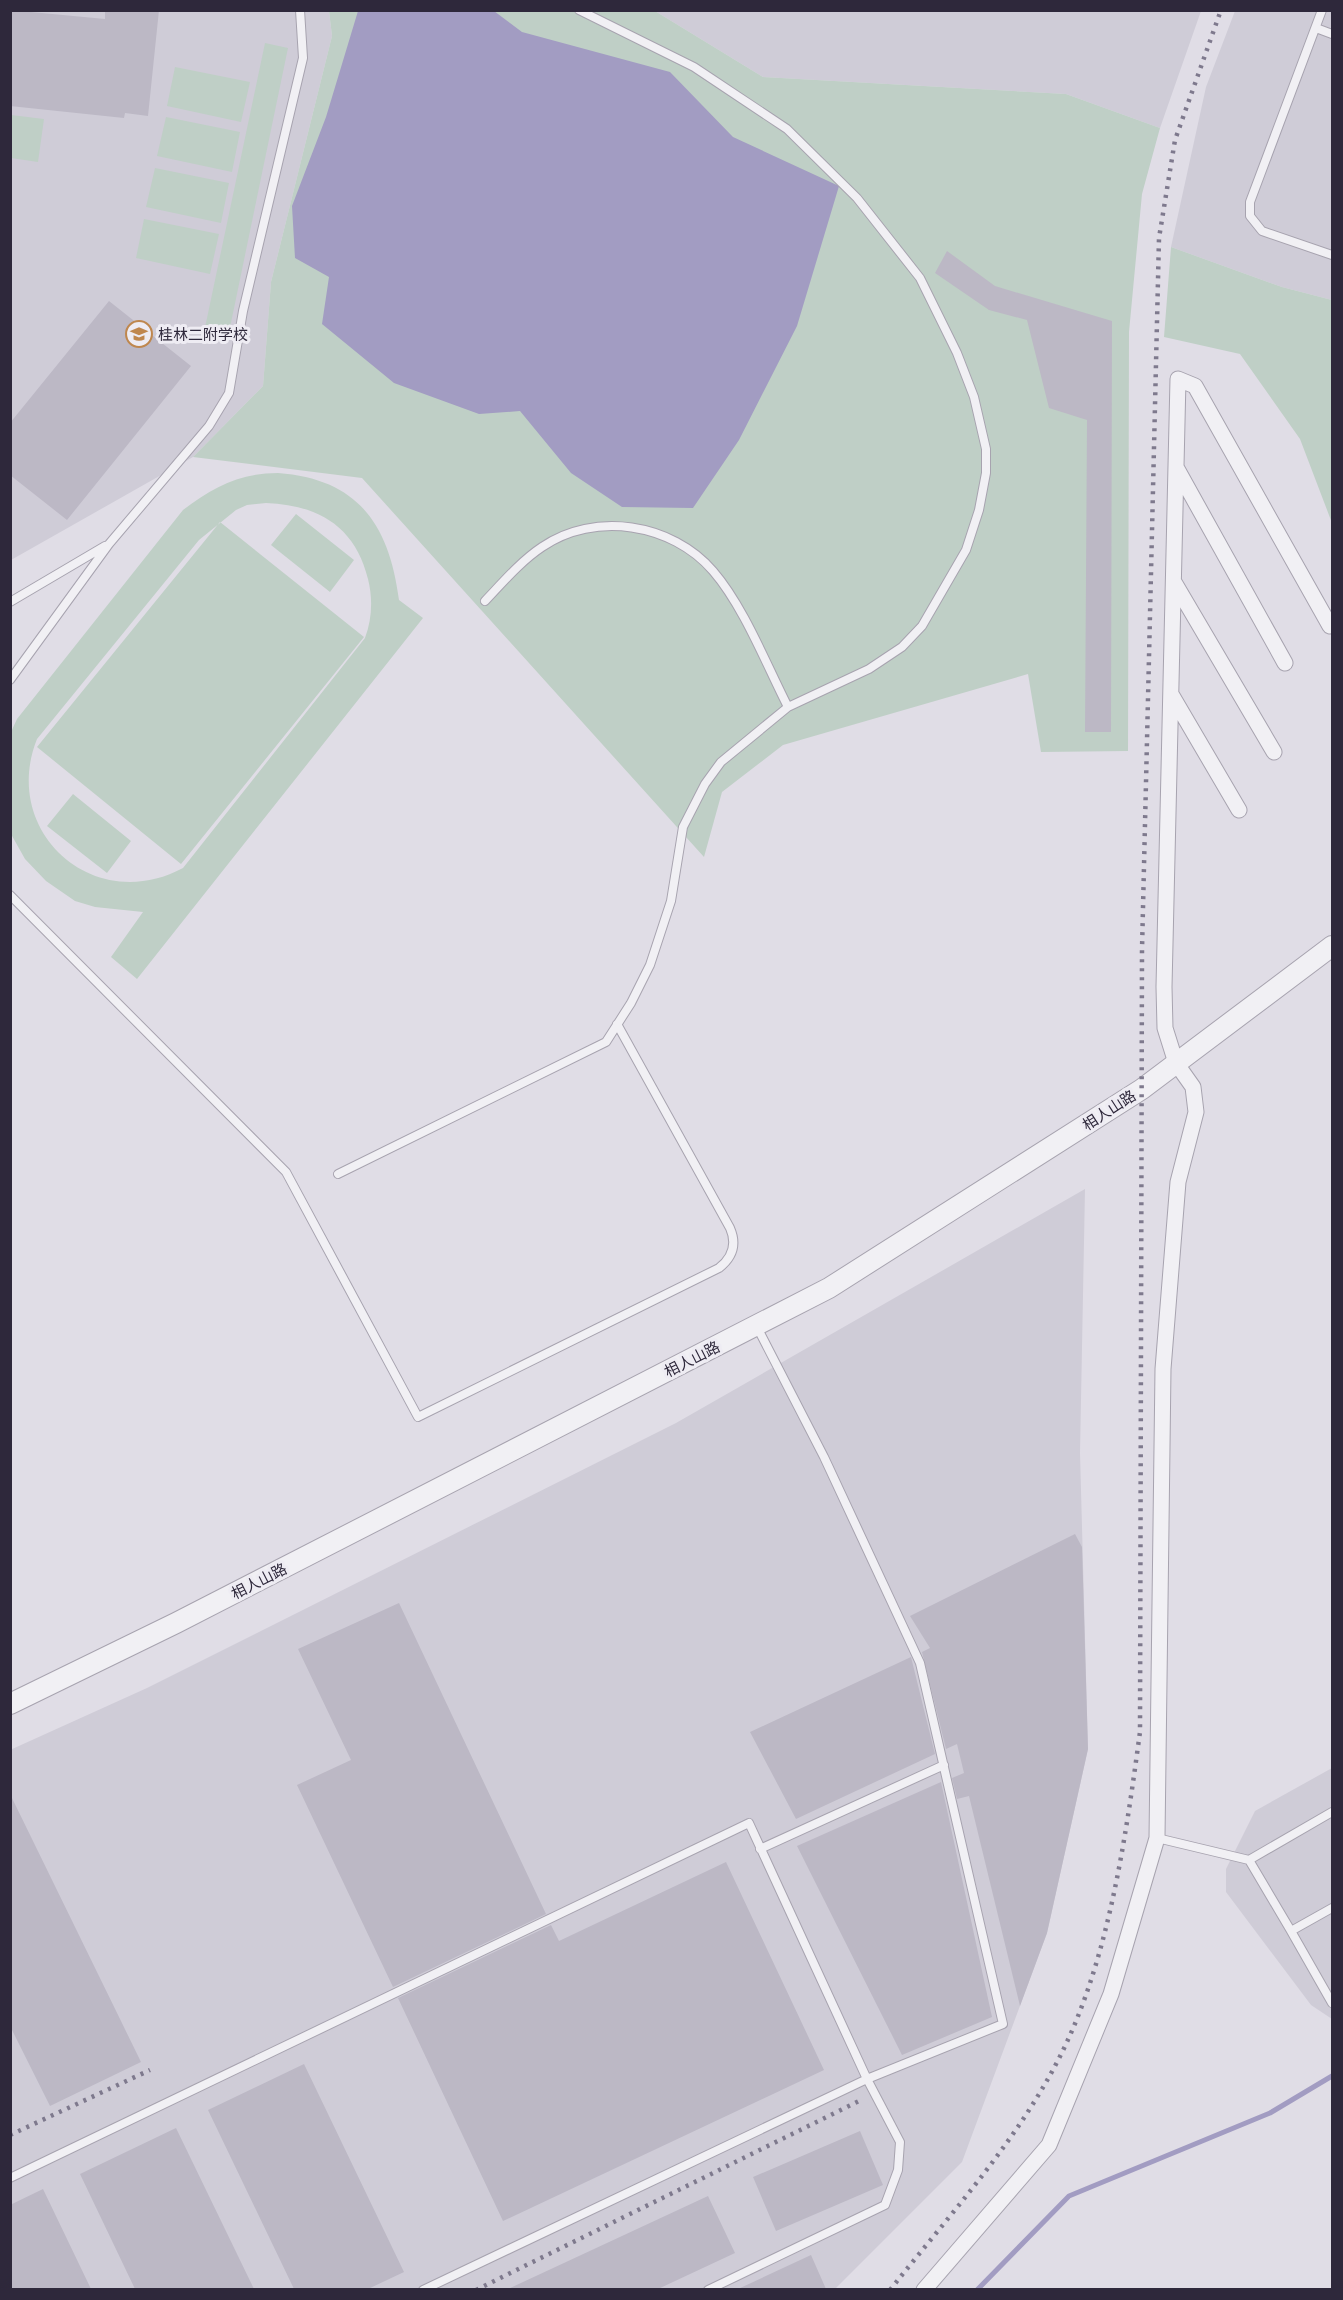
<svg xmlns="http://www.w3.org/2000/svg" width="1343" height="2300" viewBox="0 0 1343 2300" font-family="Inter,'Noto Sans SC',sans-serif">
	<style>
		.built { fill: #cfccd7 }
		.green { fill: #bfcfc6; fill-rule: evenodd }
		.water { fill: #a29cc2 }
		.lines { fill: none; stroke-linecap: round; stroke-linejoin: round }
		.stream { stroke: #a29cc2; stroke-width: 5 }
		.building { fill: #bcb8c5 }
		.service-casing { stroke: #a7a3af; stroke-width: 10 }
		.minor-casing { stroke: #a7a3af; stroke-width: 17 }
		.tertiary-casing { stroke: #a7a3af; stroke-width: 22 }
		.service { stroke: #f1f0f4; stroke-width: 8 }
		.minor { stroke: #f1f0f4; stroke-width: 15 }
		.tertiary { stroke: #f1f0f4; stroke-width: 20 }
		.rail { stroke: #7e798d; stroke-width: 4.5; stroke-dasharray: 3 6; stroke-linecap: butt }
		.labels { text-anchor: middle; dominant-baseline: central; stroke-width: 6; stroke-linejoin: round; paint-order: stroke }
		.poi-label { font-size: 15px; fill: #2e283b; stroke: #eeecf3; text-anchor: start }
		.street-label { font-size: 15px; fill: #2e283b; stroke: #eeecf3 }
	</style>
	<rect width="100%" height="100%" fill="#e0dde6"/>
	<path class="built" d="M 11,11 L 329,11 L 332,36 L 271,282 L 263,386 L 193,457 L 11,560 Z
		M 655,11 L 1201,11 L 1160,128 L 1066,94 L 763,77 Z
		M 1235,11 L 1332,11 L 1332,300 L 1282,287 L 1171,247 L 1206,87 Z
		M 1085,1189 L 1080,1453 L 1088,1749 L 1047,1933 L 962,2162 L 835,2289 L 11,2289 L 10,1750 L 147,1688 L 676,1423 Z
		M 1332,1768 L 1332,2019 L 1311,2005 L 1226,1892 L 1226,1869 L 1255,1811 Z"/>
	<path class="green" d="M 329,11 L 655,11 L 763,77 L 1066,94 L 1160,128 L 1142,194 L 1129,332 L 1128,751 L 1041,752 L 1028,674 L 783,745 L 722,792 L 704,857 L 362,478 L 193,457 L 263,386 L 271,282 L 332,36 Z
		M 265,43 L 288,48 L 227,342 L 203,337 Z
		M 175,67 L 250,82 L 241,122 L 167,106 Z
		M 11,115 L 44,119 L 38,162 L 11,158 Z
		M 166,117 L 240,132 L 232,172 L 157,156 Z
		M 155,168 L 229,183 L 221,223 L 146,207 Z
		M 144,219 L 219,234 L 210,274 L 136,258 Z
		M 1171,247 L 1282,287 L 1332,300 L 1332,523 L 1300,439 L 1240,354 L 1164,337 Z
		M 278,473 C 358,479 389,524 399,600 L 423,618 L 137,979 L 111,957 L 143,912 L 95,907 L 75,901 L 46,881 L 25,859 L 11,834 L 11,732 L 17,719 L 183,510 C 213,487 240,473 278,473 ZM 266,503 C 318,505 355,526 368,579 C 373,599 372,619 365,638 L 183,868 C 94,916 0,832 37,739 L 199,540 L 236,510 L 247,505 Z
		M 296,514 L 354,560 L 330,592 L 271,545 Z
		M 220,522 L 364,637 L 181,864 L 37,747 Z
		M 73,794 L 131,841 L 107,873 L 47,826 Z"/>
	<path class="water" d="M 358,11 L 494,11 L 522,32 L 670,72 L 733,137 L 839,186 L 797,326 L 739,440 L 693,508 L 622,507 L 571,473 L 520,411 L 479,414 L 394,383 L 322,324 L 329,277 L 295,258 L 292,206 L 326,117 Z"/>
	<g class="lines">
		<path class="stream" d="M 977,2290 L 1069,2196 L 1270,2113 L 1332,2076"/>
	</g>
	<path class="building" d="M 10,10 L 105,19 L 105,10 L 159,10 L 148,116 L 125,113 L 124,118 L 10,106 Z
		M 947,251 L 995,286 L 1112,321 L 1111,732 L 1085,732 L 1087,420 L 1049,408 L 1027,320 L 989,310 L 935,273 Z
		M 109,301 L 191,366 L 67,520 L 10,475 L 10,423 Z
		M 1075,1534 L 1082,1547 L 1088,1749 L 1047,1933 L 1020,2006 L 969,1796 L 957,1799 L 952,1778 L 964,1773 L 957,1744 L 946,1749 L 922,1652 L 930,1648 L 910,1616 Z
		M 399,1603 L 546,1914 L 393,1987 L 297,1785 L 351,1760 L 298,1649 Z
		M 911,1657 L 935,1754 L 796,1819 L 750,1732 Z
		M 941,1782 L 992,2017 L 902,2055 L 797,1846 Z
		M 10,1794 L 141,2062 L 50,2106 L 10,2026 Z
		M 726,1862 L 824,2070 L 503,2221 L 398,1998 L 551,1925 L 559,1941 Z
		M 304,2064 L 404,2272 L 368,2289 L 294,2289 L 208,2110 Z
		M 176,2128 L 254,2289 L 135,2289 L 80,2174 Z
		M 860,2131 L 883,2185 L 776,2231 L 753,2177 Z
		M 43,2189 L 91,2289 L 10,2289 L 10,2205 Z
		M 708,2196 L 735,2253 L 658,2289 L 508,2289 Z
		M 811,2255 L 826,2289 L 738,2289 Z"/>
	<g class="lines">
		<defs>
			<path id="service" d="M 1322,10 L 1250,202 L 1250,216 L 1262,231 L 1332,255
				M 1316,28 L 1332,34
				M 485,601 C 503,582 521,561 542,547 C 594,511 672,523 713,571 C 744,607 766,664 788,707
				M 10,602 L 105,546
				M 10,680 L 109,544 L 209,426 L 229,393 L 243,311 L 303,58 L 300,10
				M 10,895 L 286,1172 L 418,1417 L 719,1268 C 733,1257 737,1244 730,1228 L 617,1024
				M 338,1174 L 606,1042 L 631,1003 L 650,965 L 671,901 L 683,827 L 705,784 L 721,762 L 788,707 L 869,669 L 902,647 L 922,626 L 966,550 L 979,510 L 986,473 L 986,449 L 974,397 L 957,353 L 920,278 L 857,198 L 787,129 L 694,67 L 579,10
				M 1157,1838 L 1249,1860 L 1332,1812
				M 760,1849 L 944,1765
				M 1249,1860 L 1291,1931 L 1332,1908
				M 1291,1931 L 1332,2003
				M 10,2178 L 749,1823 L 867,2079 L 900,2142 L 898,2170 L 885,2205 L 708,2290
				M 423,2290 L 867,2079 L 1003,2024 L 920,1663 L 824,1457 L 757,1327"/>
			<path id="minor" d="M 1177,469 L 1285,663
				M 1174,582 L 1274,752
				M 1171,694 L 1239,810
				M 924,2290 L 1049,2145 L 1111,1994 L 1157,1838 L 1163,1369 L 1178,1182 L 1196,1112 L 1193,1087 L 1176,1063 L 1165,1028 L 1164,987 L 1178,379 L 1195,386 L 1330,626"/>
			<path id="tertiary" d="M 10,1704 L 176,1623 L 829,1288 L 1142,1089 L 1332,946"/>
		</defs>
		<use href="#service" class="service-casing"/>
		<use href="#minor" class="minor-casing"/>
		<use href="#tertiary" class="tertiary-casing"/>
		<use href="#service" class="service"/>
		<use href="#minor" class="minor"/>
		<use href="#tertiary" class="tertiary"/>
		<path class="rail" d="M 10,2135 L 150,2070
			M 476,2290 L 859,2101
			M 890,2290 C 947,2218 1012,2147 1055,2066 C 1108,1967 1125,1842 1140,1732 L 1142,950 L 1159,238 L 1175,140 L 1221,10"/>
	</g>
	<defs>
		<symbol id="school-ring" viewBox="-11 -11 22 22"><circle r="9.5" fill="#eeecf3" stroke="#bf874e" stroke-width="1.5"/><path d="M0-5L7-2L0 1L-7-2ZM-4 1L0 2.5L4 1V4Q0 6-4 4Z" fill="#bf874e"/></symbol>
	</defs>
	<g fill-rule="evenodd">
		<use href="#school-ring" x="124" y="319" width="30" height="30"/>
	</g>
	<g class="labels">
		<g class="poi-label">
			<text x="158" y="334">桂林二附学校</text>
		</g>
		<g class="street-label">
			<text transform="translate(1109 1110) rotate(-33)">相人山路</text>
			<text transform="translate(692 1359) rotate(-27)">相人山路</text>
			<text transform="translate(259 1581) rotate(-27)">相人山路</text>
		</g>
	</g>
	<rect width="1343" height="2300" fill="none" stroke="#2e283b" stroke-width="24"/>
</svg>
